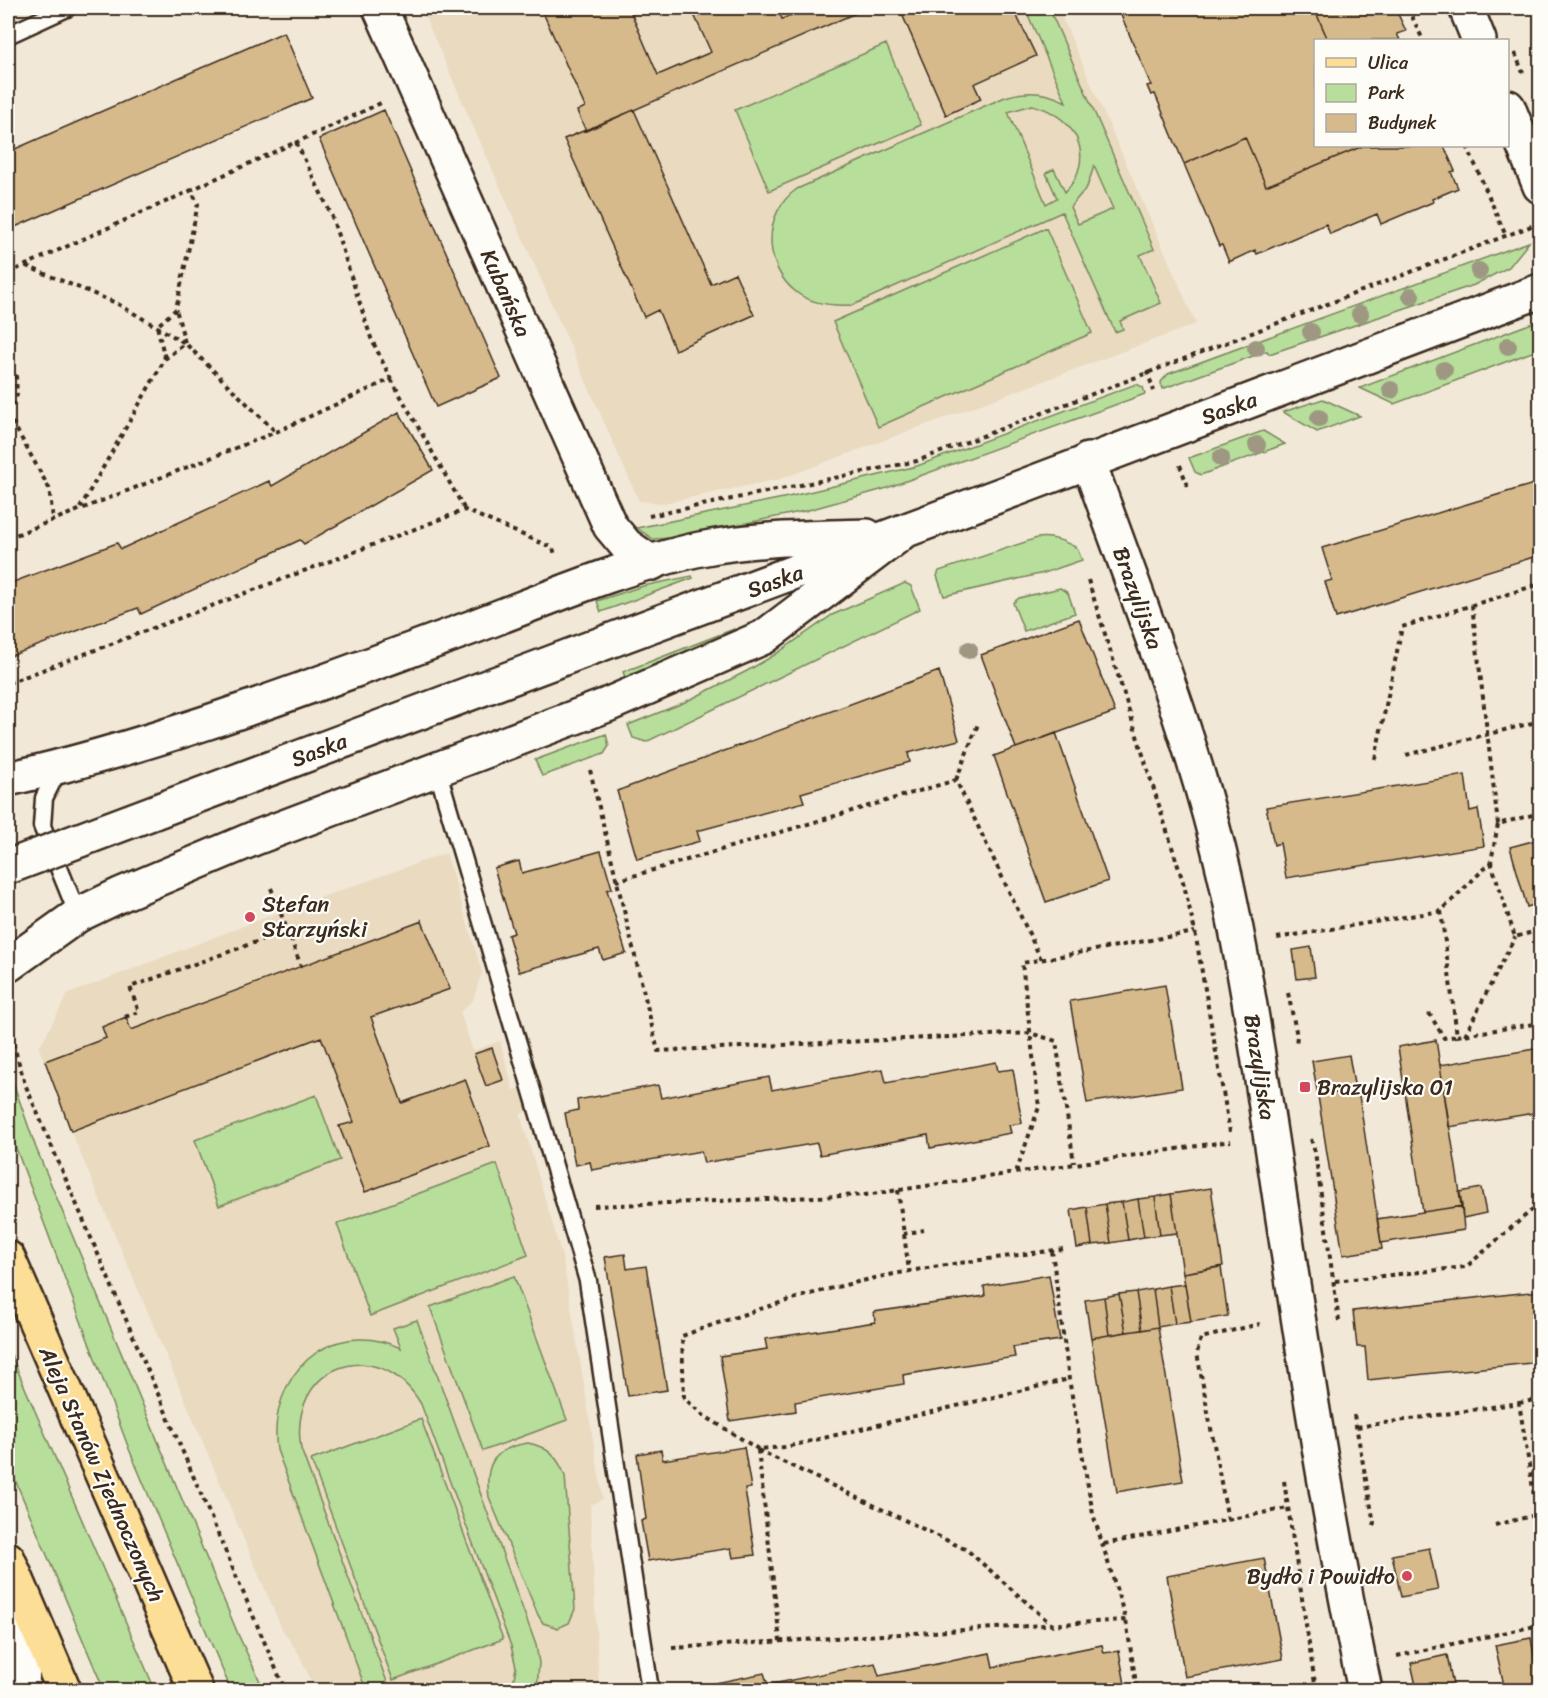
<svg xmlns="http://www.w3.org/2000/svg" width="1548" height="1698" viewBox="0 0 1548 1698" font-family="Sriracha,sans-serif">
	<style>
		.built { fill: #e9dac0 }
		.green { fill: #b7de9a; stroke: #79845c; stroke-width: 1.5; fill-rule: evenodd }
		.building { fill: #d6ba8b; stroke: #3b2a1e; stroke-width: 1.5 }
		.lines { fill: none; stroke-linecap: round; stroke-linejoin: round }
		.service-casing { stroke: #3b2a1e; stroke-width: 21 }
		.minor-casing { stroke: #3b2a1e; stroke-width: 38 }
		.tertiary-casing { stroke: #3b2a1e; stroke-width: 38 }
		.primary-casing { stroke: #3b2a1e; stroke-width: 38 }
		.path { stroke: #3b2a1e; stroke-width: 4; stroke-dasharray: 4.5 4.5; stroke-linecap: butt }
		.service { stroke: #fdfcf7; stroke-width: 16 }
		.minor { stroke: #fdfcf7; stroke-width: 33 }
		.tertiary { stroke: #fdfcf7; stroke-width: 33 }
		.primary { stroke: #fdde96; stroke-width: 33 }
		.tertiary-bridge-casing { stroke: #3b2a1e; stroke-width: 38; stroke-linecap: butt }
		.tertiary-bridge { stroke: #fdfcf7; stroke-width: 33 }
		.tree { fill: #9e9882 }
		.poi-dot { fill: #d1495b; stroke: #fdfcf7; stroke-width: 2 }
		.labels { text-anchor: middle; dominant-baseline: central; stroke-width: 4.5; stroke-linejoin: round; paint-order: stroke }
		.street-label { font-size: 22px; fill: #3b2a1e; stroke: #fdfcf7 }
		.poi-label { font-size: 22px; fill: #3b2a1e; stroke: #fdfcf7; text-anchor: start }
	</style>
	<rect width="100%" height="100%" fill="#f1e8d7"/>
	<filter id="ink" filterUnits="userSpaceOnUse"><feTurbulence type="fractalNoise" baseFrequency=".0167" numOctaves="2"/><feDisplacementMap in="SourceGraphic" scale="12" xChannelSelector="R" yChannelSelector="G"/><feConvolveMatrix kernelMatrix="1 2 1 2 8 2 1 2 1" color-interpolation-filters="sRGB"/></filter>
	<g filter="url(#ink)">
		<path class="built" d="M 421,8 L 1058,8 L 1196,324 L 780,479 L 664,503 L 639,501 Z
			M 446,853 L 482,972 L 473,1000 L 460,1012 L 473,1051 L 500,1041 L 513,1090 L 520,1089 L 527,1112 L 520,1114 L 563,1260 L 603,1499 L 590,1505 L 599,1690 L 315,1690 L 299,1654 L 282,1629 L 71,1131 L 39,1048 L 68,994 L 280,912 Z"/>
		<path class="green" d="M 1025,8 L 1049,8 L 1154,249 L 1140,255 L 1161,303 L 1120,321 L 1123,329 L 1115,332 L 1062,212 L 853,305 C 834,306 812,305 796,292 C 763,266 762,213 797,189 L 1005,97 C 1026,90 1047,92 1066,102 ZM 1032,105 C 1075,115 1098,157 1065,192 L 1054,169 L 1046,173 L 1057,198 L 1046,204 L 1008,112 ZM 1094,166 L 1113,209 L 1078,224 L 1070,207 L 1087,187 Z
			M 886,44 L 921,125 L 769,191 L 735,110 Z
			M 1046,228 L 1092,333 L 878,427 L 833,322 Z
			M 1529,242 L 1509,267 L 1474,285 L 1269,354 L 1267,351 L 1162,389 L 1161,382 L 1168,374 Z
			M 1540,320 L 1540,349 L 1394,404 L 1360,388 Z
			M 1136,384 L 1143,387 L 1145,394 L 884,489 L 805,511 L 674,538 L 653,539 L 637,528 L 788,497 L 917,466 Z
			M 1323,399 L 1360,416 L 1317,432 L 1283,412 Z
			M 1263,431 L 1285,444 L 1201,475 L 1195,472 L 1189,458 Z
			M 1037,538 C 1053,536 1064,541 1077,548 L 1082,560 L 1044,573 L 944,596 L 937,576 L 939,571 Z
			M 692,576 L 693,578 L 601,612 L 597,601 L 643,586 Z
			M 905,583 L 911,586 L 920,609 L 646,742 L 633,738 L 628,725 L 683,703 L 747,671 L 776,654 L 832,615 Z
			M 1060,588 L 1068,593 L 1075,613 L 1024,631 L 1013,603 L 1019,598 Z
			M 734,629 L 735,631 L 627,682 L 623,672 Z
			M 606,734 L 609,746 L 604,754 L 542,776 L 535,760 Z
			M 8,1068 L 36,1148 L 238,1634 L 264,1690 L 231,1690 L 129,1449 L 8,1127 Z
			M 316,1095 L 340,1160 L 219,1206 L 195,1140 Z
			M 497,1164 L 528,1255 L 370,1316 L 337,1224 Z
			M 514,1276 L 567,1420 L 483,1451 L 430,1307 Z
			M 417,1320 L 536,1645 L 539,1663 L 537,1690 L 512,1690 L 516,1667 L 511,1646 L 421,1404 C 377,1331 287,1366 301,1449 L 390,1690 L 366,1690 L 277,1450 C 267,1377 328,1315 401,1348 L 393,1328 Z
			M 8,1348 L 146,1669 L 155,1690 L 104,1690 L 8,1463 Z
			M 421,1419 L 503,1639 L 393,1680 L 311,1460 Z
			M 528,1443 C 548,1447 558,1457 565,1476 L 575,1609 L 569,1623 L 558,1628 L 543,1623 L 538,1615 L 489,1497 C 484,1464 494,1448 528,1443 Z"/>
		<path class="building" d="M 541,8 L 629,8 L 658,75 L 711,52 L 691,8 L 777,8 L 782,19 L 809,8 L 867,8 L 586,131 L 577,111 L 585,107 Z
			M 906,8 L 1013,8 L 1036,56 L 974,84 L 981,99 L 946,115 L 902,14 L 908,11 Z
			M 1118,8 L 1314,8 L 1328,40 L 1316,40 L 1316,146 L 1363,146 L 1266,186 L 1245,137 L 1184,164 L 1155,94 L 1151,95 L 1147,86 L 1151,85 Z
			M 1314,8 L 1395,8 L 1406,31 L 1397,34 L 1400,40 L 1328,40 Z
			M 284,32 L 312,98 L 8,230 L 8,152 Z
			M 384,110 L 501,378 L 436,407 L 319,139 Z
			M 634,110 L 711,284 L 735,273 L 754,315 L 675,350 L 658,310 L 644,317 L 564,139 Z
			M 1245,137 L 1266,186 L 1363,146 L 1444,146 L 1455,171 L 1451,172 L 1458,188 L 1432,199 L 1433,202 L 1381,224 L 1377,214 L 1330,234 L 1326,224 L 1257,254 L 1255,250 L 1229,262 L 1222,245 L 1219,246 L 1184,164 Z
			M 399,412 L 433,470 L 304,544 L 300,540 L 141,614 L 138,608 L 8,657 L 8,584 L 117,543 L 121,549 L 269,481 L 272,486 Z
			M 1540,482 L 1540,555 L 1336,618 L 1325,582 L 1332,580 L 1322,548 Z
			M 1079,619 L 1115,712 L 1016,748 L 981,655 Z
			M 939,671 L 959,740 L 908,753 L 910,762 L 801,793 L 804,802 L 697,831 L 700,841 L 637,859 L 617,791 Z
			M 1056,733 L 1108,881 L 1046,902 L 994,756 Z
			M 1465,775 L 1470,811 L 1478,809 L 1484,846 L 1286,878 L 1280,843 L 1274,845 L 1266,807 Z
			M 1540,839 L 1540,903 L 1527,907 L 1510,847 Z
			M 601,851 L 612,888 L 607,890 L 626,953 L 603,960 L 599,949 L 519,972 L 508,935 L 514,933 L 494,868 L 519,861 L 522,873 Z
			M 421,919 L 450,989 L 371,1017 L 402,1103 L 465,1079 L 490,1146 L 365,1192 L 339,1126 L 354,1122 L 321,1037 L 71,1131 L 45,1061 L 106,1038 L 102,1027 L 126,1017 L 131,1030 L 422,921 Z
			M 1311,947 L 1315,977 L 1297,979 L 1293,950 Z
			M 1165,985 L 1182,1088 L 1087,1103 L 1070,1001 Z
			M 1436,1040 L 1462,1206 L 1423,1212 L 1398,1047 Z
			M 492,1048 L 503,1080 L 486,1086 L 474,1054 Z
			M 1540,1048 L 1540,1112 L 1449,1127 L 1440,1065 Z
			M 1349,1055 L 1355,1090 L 1318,1096 L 1312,1061 Z
			M 996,1062 L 998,1071 L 1013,1069 L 1022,1123 L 1009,1125 L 1011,1133 L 930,1148 L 928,1135 L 820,1155 L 817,1143 L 704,1163 L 701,1151 L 592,1170 L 590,1162 L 575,1165 L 565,1113 L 578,1110 L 577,1100 L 658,1085 L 661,1098 L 769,1077 L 772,1090 L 883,1069 L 886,1083 Z
			M 1358,1089 L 1382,1249 L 1343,1255 L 1318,1096 Z
			M 1211,1188 L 1223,1266 L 1183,1273 L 1171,1194 Z
			M 1481,1188 L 1486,1213 L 1463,1218 L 1459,1192 Z
			M 1171,1194 L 1177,1233 L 1160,1235 L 1155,1197 Z
			M 1155,1197 L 1160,1235 L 1144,1237 L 1138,1199 Z
			M 1138,1199 L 1144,1237 L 1128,1240 L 1122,1202 Z
			M 1122,1202 L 1128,1240 L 1111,1243 L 1105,1204 Z
			M 1105,1204 L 1111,1243 L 1092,1245 L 1087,1207 Z
			M 1462,1206 L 1464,1230 L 1381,1243 L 1377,1219 Z
			M 1087,1207 L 1092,1245 L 1077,1248 L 1071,1210 Z
			M 625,1254 L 627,1269 L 646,1266 L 667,1390 L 628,1396 L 605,1257 Z
			M 1221,1267 L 1228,1316 L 1191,1322 L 1183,1273 Z
			M 1049,1275 L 1060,1340 L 1013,1347 L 1015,1357 L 903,1375 L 904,1384 L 795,1402 L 796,1411 L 730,1421 L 720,1356 L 767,1349 L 765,1339 L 875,1322 L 874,1312 L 985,1296 L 984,1286 Z
			M 1185,1284 L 1191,1322 L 1175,1324 L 1169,1286 Z
			M 1169,1286 L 1175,1324 L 1158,1327 L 1153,1289 Z
			M 1153,1289 L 1158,1327 L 1142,1330 L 1136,1292 Z
			M 1540,1291 L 1540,1362 L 1368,1380 L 1365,1347 L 1357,1347 L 1353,1311 Z
			M 1136,1292 L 1142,1330 L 1126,1332 L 1119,1294 Z
			M 1119,1294 L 1126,1332 L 1109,1335 L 1104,1297 Z
			M 1104,1297 L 1109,1335 L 1091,1338 L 1085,1300 Z
			M 1158,1327 L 1183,1481 L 1117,1492 L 1091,1338 Z
			M 744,1447 L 751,1488 L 745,1489 L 755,1555 L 733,1558 L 731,1548 L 648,1561 L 641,1521 L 646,1519 L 637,1454 L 661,1450 L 663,1460 Z
			M 1429,1548 L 1438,1590 L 1401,1597 L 1392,1555 Z
			M 1264,1558 L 1283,1659 L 1185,1677 L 1167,1576 Z
			M 1531,1638 L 1540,1690 L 1505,1690 L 1495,1645 Z
			M 1102,1645 L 1104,1653 L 1119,1651 L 1126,1690 L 682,1690 L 764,1673 L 768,1685 L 875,1663 L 879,1676 L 990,1653 L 993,1667 Z
			M 1447,1655 L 1454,1690 L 1417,1690 L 1411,1663 Z
			M 1540,1657 L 1540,1684 L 1535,1658 Z"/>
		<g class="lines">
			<defs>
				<path id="service" d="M 8,35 L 67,8
					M 59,768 L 44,798 L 42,826 L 78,915
					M 437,769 L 588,1281 L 650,1690"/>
				<path id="minor" d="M 380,8 L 610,526 L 626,545 L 652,563
					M 1466,8 L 1479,40
					M 1508,107 L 1540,186
					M 1088,460 C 1137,598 1192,733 1225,876 C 1245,967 1259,1060 1273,1152 C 1300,1332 1327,1513 1365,1690
					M 22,1690 L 25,1600"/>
				<path id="tertiary" d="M 612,640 C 922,526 1231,407 1540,291
					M 8,779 C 167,743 319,683 473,627 C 544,600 626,565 700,549 C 755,538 811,538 867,536
					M 8,965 L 78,915 L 122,894 L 255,838 L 607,705 L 764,637 L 899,535"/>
				<path id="primary" d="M 8,1258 L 196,1690
					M 8,1559 L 64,1690"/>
			</defs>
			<use href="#service" class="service-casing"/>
			<use href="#minor" class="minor-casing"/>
			<use href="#tertiary" class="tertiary-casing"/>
			<use href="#primary" class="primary-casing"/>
			<path class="path" d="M 1408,8 L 1423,40
				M 1515,53 L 1523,73
				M 295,143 L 383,102
				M 1467,146 L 1506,236
				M 26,266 L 116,303 L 185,343 L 276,432
				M 8,273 L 192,190
				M 8,370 L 16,376 L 17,395 L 8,414
				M 1147,371 L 1154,391
				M 391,379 L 465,510
				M 8,414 L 49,488 L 53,518
				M 1180,465 L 1189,490
				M 80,508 L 165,359 L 185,343 L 176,309
				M 649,516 L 917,461 L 1534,225
				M 8,538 L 276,432 L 391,379 L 371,338 L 331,214 L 296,142 L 191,190 L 198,204 L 176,309 L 157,326 L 165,359
				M 1088,580 L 1184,885 L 1195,932 L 1230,1132
				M 1472,605 L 1498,824
				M 8,683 L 465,510 L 553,548 L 555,555
				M 1406,755 L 1540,721
				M 1375,759 L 1402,627 L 1540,584
				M 590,770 L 658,1051 L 1030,1033 L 1056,1041 L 1074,1163
				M 956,780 L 978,724
				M 1540,813 L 1538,791 L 1540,786
				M 1491,862 L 1515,937 L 1540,930
				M 616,881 L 956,780 L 1041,959
				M 271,888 L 301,966
				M 1441,911 L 1457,1036 L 1540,1023
				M 1277,938 L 1441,911 L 1491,862 L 1498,824 L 1540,813
				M 1288,993 L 1297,1036 L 1296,1044
				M 1429,1013 L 1444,1038 L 1457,1036
				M 125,1017 L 139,1012 L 130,987 L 287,931
				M 8,1026 L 25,1084 L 285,1690
				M 1465,1035 L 1515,937
				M 1311,1139 L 1315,1152 L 1339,1321
				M 1016,1172 L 1039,1107 L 1022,963 L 1195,932
				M 898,1190 L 909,1271
				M 594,1206 L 865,1195 L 1231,1141
				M 903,1234 L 924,1230
				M 1063,1249 C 1012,1256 960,1262 910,1271 C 833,1285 755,1309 682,1336 L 684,1398 L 703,1415 L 758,1449 L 786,1447 L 1069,1379
				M 1052,1251 L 1069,1379 L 1093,1514 L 1126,1620 L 1137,1690
				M 1335,1281 L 1466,1267 L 1540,1203
				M 1519,1403 L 1540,1399
				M 1354,1415 L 1374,1523 L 1371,1528
				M 1357,1427 L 1519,1403 L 1540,1532
				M 758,1450 L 967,1550 L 1051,1624
				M 758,1450 L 780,1641
				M 1284,1481 L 1316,1690
				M 1228,1520 L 1197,1353 L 1201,1338 L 1260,1324
				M 1495,1525 L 1540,1514
				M 1104,1544 L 1288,1508
				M 672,1648 L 1126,1620
				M 1397,1656 L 1540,1625"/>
			<use href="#service" class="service"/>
			<use href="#minor" class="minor"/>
			<use href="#tertiary" class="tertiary"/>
			<use href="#primary" class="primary"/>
			<defs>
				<path id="tertiary-bridge" d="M 8,867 L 612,640"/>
			</defs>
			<use href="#tertiary-bridge" class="tertiary-bridge-casing"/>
			<use href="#tertiary-bridge" class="tertiary-bridge"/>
		</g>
		<g class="tree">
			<circle cx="1479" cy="271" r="9"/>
			<circle cx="1411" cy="296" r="9"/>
			<circle cx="1360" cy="314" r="9"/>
			<circle cx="1311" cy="332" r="9"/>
			<circle cx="1508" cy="346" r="9"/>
			<circle cx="1256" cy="348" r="9"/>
			<circle cx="1444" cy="370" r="9"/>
			<circle cx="1391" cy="390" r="9"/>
			<circle cx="1319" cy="418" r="9"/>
			<circle cx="1257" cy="445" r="9"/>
			<circle cx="1221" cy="458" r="9"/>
			<circle cx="969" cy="650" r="9"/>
		</g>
	</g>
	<g class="poi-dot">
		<circle cx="250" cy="917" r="6"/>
		<rect x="1299" y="1081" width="12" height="12" rx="3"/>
		<circle cx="1407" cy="1576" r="6"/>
	</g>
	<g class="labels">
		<g class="street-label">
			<text transform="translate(506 293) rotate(66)">Kubańska</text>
			<text transform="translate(1229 408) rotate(-20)">Saska</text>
			<text transform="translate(775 581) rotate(-20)">Saska</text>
			<text transform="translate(1138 598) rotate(70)">Brazylijska</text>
			<text transform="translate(319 750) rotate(-21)">Saska</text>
			<text transform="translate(1260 1067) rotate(81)">Brazylijska</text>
			<text transform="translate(102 1474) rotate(66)">Aleja Stanów Zjednoczonych</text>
		</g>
		<g class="poi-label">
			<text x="262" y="904">Stefan<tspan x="262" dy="25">Starzyński</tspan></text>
			<text x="1317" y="1087">Brazylijska 01</text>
			<text x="1395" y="1576" text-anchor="end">Bydło i Powidło</text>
		</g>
	</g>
	<rect width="1548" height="1698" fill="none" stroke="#fdfcf7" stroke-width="30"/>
	<rect x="15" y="15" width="1518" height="1668" fill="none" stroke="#3b2a1e" stroke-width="2" filter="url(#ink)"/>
	<rect x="1314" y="39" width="195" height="108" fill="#fdfcf7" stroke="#afa8a0" stroke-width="1.5"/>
	<rect x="1326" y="58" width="30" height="9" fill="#fdde96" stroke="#afa8a0" stroke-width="1.5"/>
	<text x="1368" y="69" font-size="18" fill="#3b2a1e">Ulica</text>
	<rect x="1326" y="84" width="30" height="18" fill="#b7de9a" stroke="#afa8a0" stroke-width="1.5"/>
	<text x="1368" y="99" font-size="18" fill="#3b2a1e">Park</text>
	<rect x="1326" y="114" width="30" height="18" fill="#d6ba8b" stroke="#afa8a0" stroke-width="1.5"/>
	<text x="1368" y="129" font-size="18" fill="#3b2a1e">Budynek</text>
</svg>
